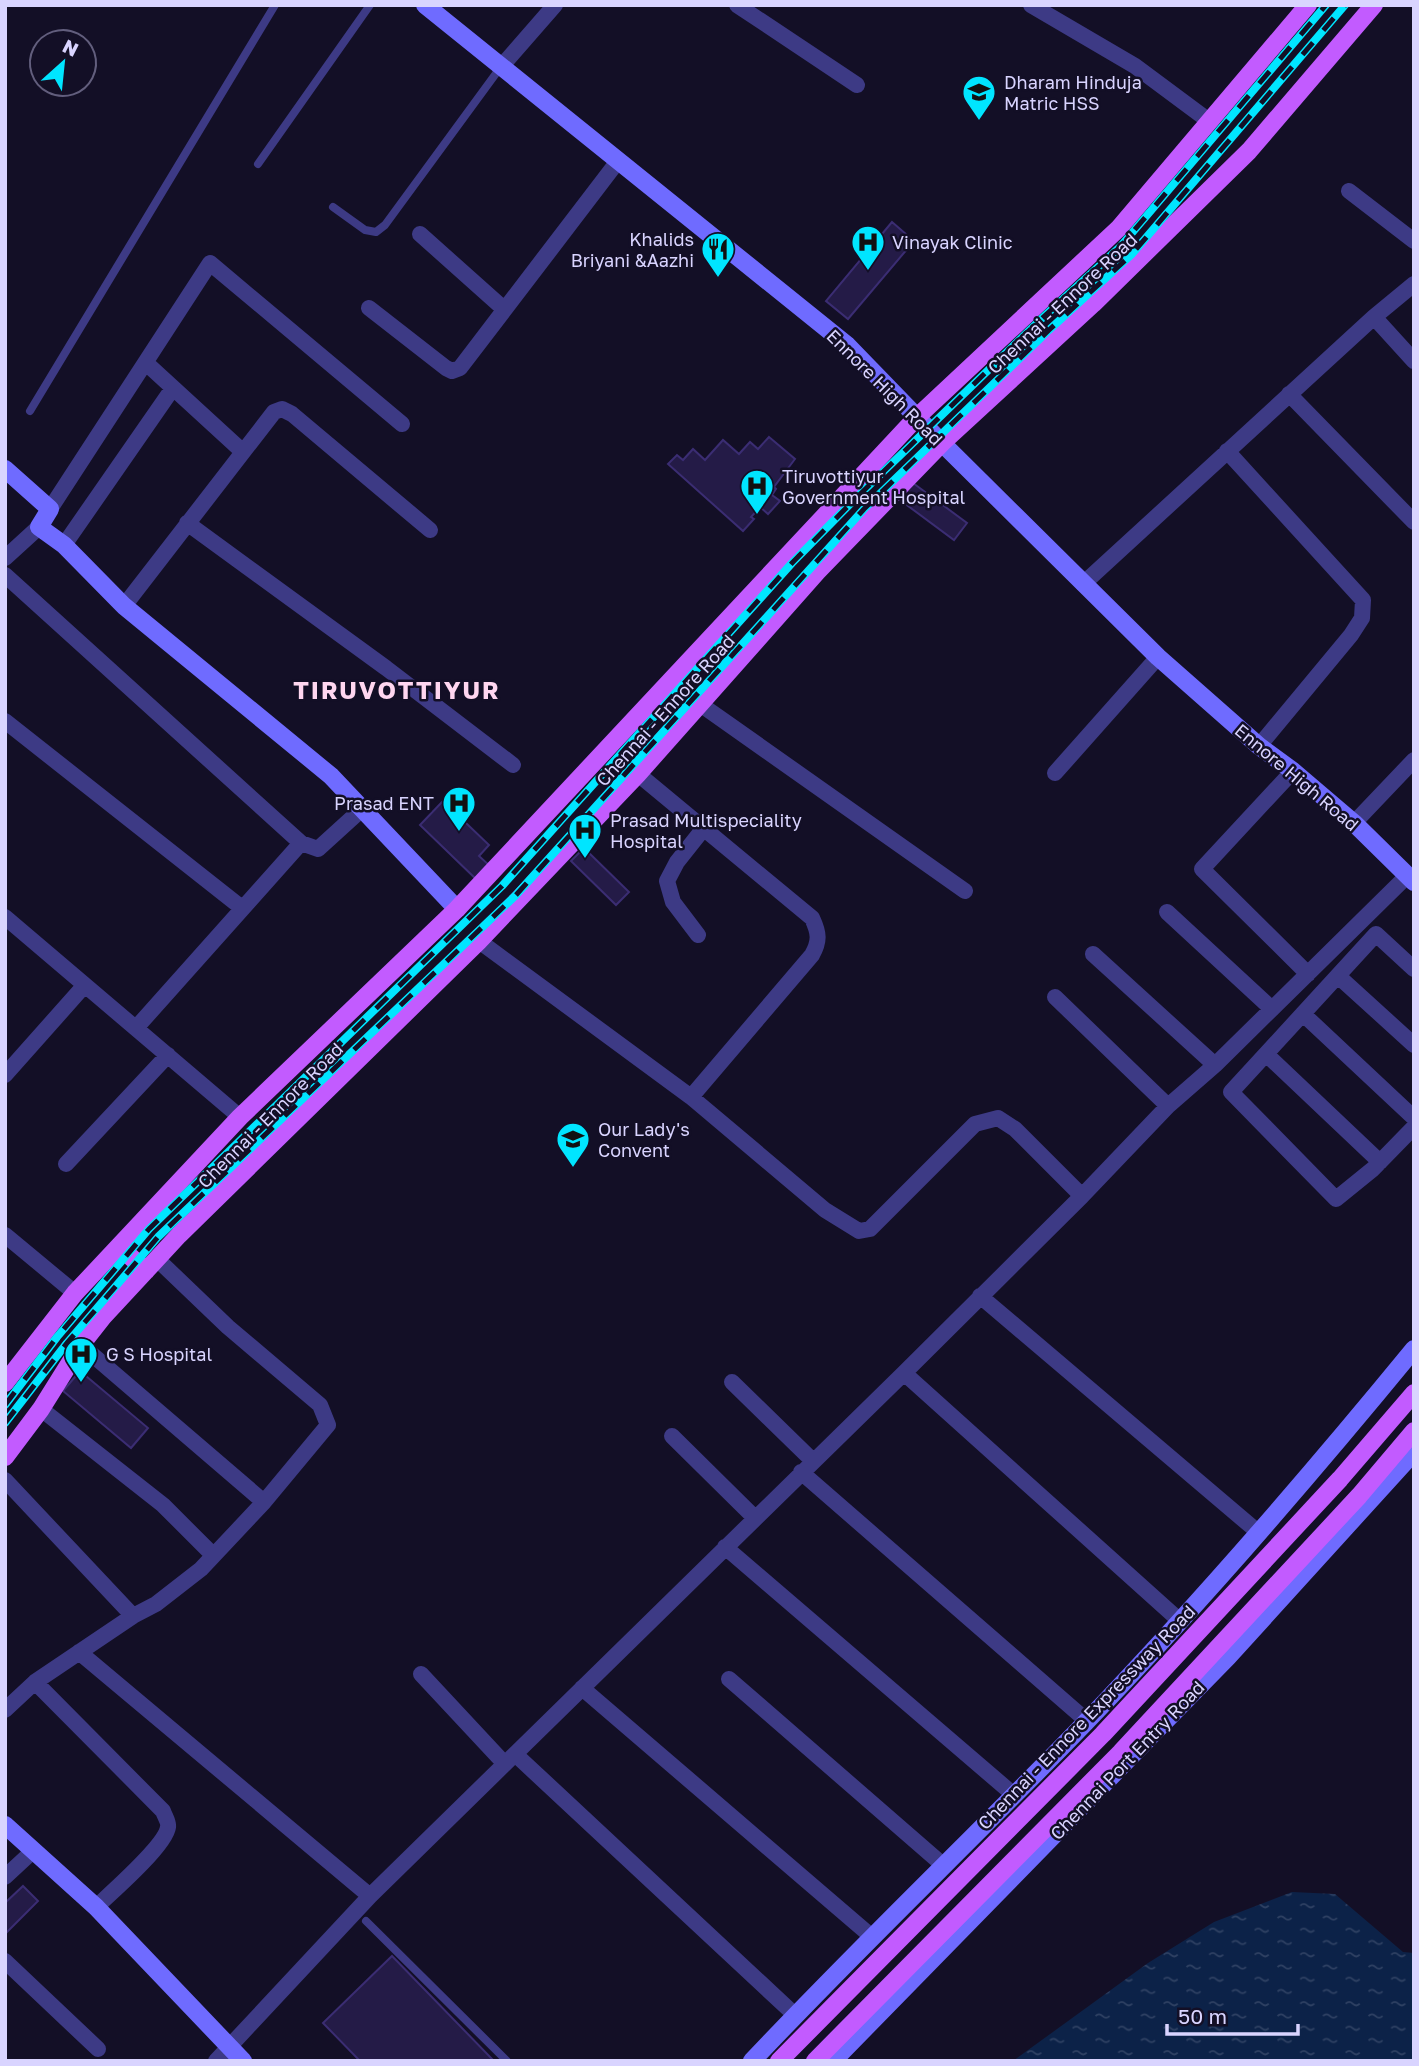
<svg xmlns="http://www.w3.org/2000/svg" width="1419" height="2066" viewBox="0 0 1419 2066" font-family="'Golos Text',sans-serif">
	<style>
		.water { fill: url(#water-ripples) }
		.building { fill: #241b47; stroke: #3b2d73; stroke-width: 2 }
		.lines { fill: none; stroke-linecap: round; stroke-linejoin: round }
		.lane { stroke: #3d3a85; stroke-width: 8 }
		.street { stroke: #3d3a85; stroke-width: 16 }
		.secondary { stroke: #6f6bff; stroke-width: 18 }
		.primary { stroke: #c25bff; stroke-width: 18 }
		.rail-casing { stroke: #00e5ff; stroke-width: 8 }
		.rail { stroke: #130f26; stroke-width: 5; stroke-dasharray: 16; stroke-linecap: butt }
		.labels { text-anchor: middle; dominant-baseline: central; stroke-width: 5; stroke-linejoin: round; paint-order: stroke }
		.poi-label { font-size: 18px; fill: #d9d4ff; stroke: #130f26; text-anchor: start }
		.street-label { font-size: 18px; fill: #d9d4ff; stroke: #130f26 }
		.district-label { font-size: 24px; font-weight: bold; letter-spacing: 2px; fill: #ffd6f0; stroke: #130f26 }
	</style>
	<defs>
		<pattern id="water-ripples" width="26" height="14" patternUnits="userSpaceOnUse" patternTransform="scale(1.75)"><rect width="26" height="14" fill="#0c2248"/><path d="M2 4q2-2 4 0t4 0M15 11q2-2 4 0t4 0" fill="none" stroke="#2f4163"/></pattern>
	</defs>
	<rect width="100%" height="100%" fill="#130f26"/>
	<path class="water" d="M 1292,1892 L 1335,1894 L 1403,1952 L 1414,1953 L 1414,2061 L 1013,2061 L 1148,1963 L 1214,1922 Z"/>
	<path class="building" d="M 892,222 L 914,241 L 848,319 L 826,301 Z
		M 769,437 L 795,459 L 774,487 L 776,489 L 772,495 L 780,501 L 768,514 L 760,507 L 751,517 L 754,519 L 743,531 L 668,464 L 677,455 L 683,460 L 693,449 L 705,460 L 723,440 L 739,454 L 750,442 L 758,449 Z
		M 913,483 L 967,523 L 954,540 L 900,500 Z
		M 443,801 L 489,845 L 479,856 L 491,867 L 478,881 L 420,825 Z
		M 584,848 L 629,892 L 616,905 L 571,861 Z
		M 80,1371 L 148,1428 L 131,1448 L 63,1391 Z
		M 23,1886 L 38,1901 L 5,1934 L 5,1903 Z
		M 392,1956 L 494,2061 L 360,2061 L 323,2023 Z"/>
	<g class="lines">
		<path class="lane" d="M 258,164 L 370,5
			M 333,207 L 365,230 L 376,232 L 385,225 L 500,68
			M 30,411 L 275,5
			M 366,1921 L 507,2061"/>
		<path class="street" d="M 737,5 L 857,85
			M 1031,5 L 1135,66 L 1209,121
			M 500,68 L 555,5
			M 1349,191 L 1414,241
			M 420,234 L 504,309
			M 369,308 L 446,368 L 452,371 L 460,368 L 618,161
			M 1374,317 L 1414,361
			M 146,363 L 242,451
			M 1289,394 L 1414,522
			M 1227,451 L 1363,600 L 1362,618 L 1351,635 L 1259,746
			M 50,509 L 210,263 L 402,424
			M 187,523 L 386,668 L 513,765
			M 64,545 L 173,388
			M 5,558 L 39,527
			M 5,575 L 301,843
			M 1083,584 L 1374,317 L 1414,284
			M 124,606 L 274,412 L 282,409 L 292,414 L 430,530
			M 700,704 L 965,891
			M 5,721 L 242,908
			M 1293,771 L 1202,869 L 1308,974
			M 1055,773 L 1158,657
			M 638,774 L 812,918 C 819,933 820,941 812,955 L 691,1097
			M 1354,823 L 1414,760
			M 1167,912 L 1272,1009
			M 5,917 L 240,1117
			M 698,935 L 673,902 L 667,881 L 677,862 L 704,828
			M 479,941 L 691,1097 L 825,1210 L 859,1231 L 870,1229 L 975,1124 L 998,1118 L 1015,1129 L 1082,1196
			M 1093,954 L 1215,1065
			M 1414,969 L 1376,934 L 1231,1092 L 1336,1199 L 1373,1169 L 1414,1127
			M 1338,976 L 1414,1045
			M 1055,997 L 1168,1106
			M 1303,1014 L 1414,1118
			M 136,1028 L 301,843 L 318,849 L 362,809
			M 1266,1054 L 1380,1162
			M 5,1075 L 84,986
			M 66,1164 L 168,1055
			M 5,1235 L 75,1293
			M 980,1296 L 1258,1532
			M 81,1345 L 264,1502
			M 904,1373 L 1180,1621
			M 732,1382 L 813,1461
			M 41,1409 L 163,1505 L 213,1555
			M 672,1436 L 755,1518
			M 801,1472 L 1087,1721
			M 5,1480 L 133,1616
			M 725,1547 L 1014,1795
			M 79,1652 L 370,1896
			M 421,1674 L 505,1764
			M 729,1679 L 943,1865
			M 35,1682 L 163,1811 C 165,1817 169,1822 168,1827 C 166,1845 111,1893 96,1907
			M 582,1688 L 871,1936
			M 5,1710 L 35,1682 L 133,1616 L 156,1604 L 201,1569 L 264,1502 L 328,1425 L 320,1405 L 228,1327 L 157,1259
			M 515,1754 L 795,2015
			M 5,1877 L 33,1851
			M 5,1961 L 98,2049
			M 216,2061 L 370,1896 L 904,1373 L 1082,1196 L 1168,1106 L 1215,1065 L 1407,876"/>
		<path class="secondary" d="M 425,5 L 847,345 L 942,443 L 1158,657 L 1259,746 L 1293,771 L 1354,823 L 1414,882
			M 5,469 L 50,509 L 39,527 L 64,545 L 124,606 L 331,776 L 457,909
			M 5,1825 L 96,1907 L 243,2061
			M 752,2061 C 861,1945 976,1836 1086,1722 C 1200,1603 1309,1477 1414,1349
			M 833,2061 L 1228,1657 L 1414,1452"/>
		<path class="primary" d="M 119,1246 L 146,1271
			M 5,1383 L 75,1293 L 240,1117 L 457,909 L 917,417 L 1119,228 L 1308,5
			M 5,1457 L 41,1409 L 81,1345 L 103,1317 L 179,1235 L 479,941 L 638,774 L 817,572 L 942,443 L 1093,304 L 1249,151 L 1374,5
			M 779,2061 L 1103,1734 L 1340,1479 L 1414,1393
			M 815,2061 L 1121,1752 L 1359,1496 L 1414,1431"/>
		<defs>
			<path id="rail" d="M 5,1405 L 57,1337 L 149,1229 L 502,886 L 792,563 L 854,500 L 1039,321 L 1120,247 L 1326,5
				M 5,1423 L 67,1343 L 158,1237 L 516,895 L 864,509 L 1049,330 L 1132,254 L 1345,5"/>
		</defs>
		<use href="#rail" class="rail-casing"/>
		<use href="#rail" class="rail"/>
	</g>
	<defs>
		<symbol id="school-pin" viewBox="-11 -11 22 30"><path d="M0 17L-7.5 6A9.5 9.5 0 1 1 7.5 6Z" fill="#00e5ff" stroke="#130f26"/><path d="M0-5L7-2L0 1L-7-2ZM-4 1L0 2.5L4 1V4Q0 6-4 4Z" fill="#111"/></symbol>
		<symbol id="hospital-pin" viewBox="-11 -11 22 30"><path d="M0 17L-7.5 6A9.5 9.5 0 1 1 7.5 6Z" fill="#00e5ff" stroke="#130f26"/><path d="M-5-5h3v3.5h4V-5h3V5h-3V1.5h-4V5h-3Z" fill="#111"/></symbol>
		<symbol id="restaurant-pin" viewBox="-11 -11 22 30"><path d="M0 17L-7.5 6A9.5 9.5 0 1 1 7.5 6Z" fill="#00e5ff" stroke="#130f26"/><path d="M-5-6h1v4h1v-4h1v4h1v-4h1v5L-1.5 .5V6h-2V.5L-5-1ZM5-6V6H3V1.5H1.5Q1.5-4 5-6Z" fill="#111"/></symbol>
	</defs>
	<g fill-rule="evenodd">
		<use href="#school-pin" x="960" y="73" width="38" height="52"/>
		<use href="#hospital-pin" x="849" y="223" width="38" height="52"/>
		<use href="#restaurant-pin" x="699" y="230" width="38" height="52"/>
		<use href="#hospital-pin" x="738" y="467" width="38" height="52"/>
		<use href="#hospital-pin" x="440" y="784" width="38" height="52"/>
		<use href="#hospital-pin" x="566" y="811" width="38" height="52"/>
		<use href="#school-pin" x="554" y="1120" width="38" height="52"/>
		<use href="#hospital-pin" x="62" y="1335" width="38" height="52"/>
	</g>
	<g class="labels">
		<g class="poi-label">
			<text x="1004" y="82">Dharam Hinduja<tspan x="1004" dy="21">Matric HSS</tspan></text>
			<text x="694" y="239" text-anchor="end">Khalids<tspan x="694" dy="21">Briyani &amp;Aazhi</tspan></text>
			<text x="892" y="242">Vinayak Clinic</text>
			<text x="782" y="476">Tiruvottiyur<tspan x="782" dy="21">Government Hospital</tspan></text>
			<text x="434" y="803" text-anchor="end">Prasad ENT</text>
			<text x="610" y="820">Prasad Multispeciality<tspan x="610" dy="21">Hospital</tspan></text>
			<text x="598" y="1129">Our Lady's<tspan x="598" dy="21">Convent</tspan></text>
			<text x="106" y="1354">G S Hospital</text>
		</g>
		<g class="street-label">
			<text transform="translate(1062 303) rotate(-43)">Chennai - Ennore Road</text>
			<text transform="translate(885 387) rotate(45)">Ennore High Road</text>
			<text transform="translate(665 710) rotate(-48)">Chennai - Ennore Road</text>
			<text transform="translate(1297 777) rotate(40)">Ennore High Road</text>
			<text transform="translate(270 1115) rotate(-45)">Chennai - Ennore Road</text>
			<text transform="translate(1086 1717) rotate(-46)">Chennai - Ennore Expressway Road</text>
			<text transform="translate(1127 1760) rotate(-46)">Chennai Port Entry Road</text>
		</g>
		<g class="district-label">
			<text x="397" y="689">TIRUVOTTIYUR</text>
		</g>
	</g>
	<rect width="1419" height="2066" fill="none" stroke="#d9d4ff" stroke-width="14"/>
	<g transform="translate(63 63) rotate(27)"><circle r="33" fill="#130f26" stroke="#625e7d" stroke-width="2"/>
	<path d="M0-5L12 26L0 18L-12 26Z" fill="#00e5ff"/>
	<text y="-10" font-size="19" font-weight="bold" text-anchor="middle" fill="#d9d4ff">N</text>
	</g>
	<path d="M1167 2024v10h131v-10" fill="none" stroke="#d9d4ff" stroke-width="3.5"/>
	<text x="1178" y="2024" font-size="21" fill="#d9d4ff" stroke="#130f26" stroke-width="5" paint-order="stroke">50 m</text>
</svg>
